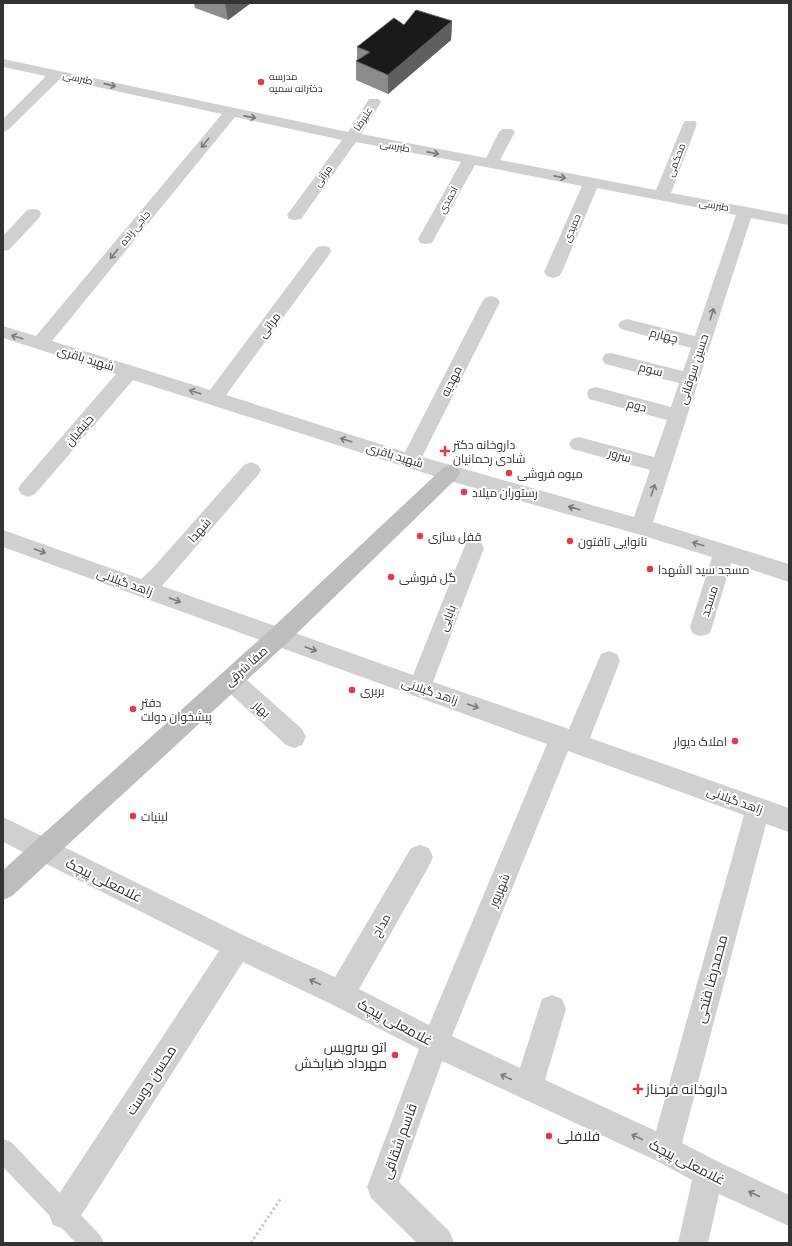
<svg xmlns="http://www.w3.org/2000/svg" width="792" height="1246" viewBox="0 0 792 1246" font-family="Ubuntu,Cairo,sans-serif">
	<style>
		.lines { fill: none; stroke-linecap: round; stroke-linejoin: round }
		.path { stroke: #cdcdcd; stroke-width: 3; stroke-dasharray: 2.5 2.5; stroke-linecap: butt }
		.service { fill: #d0d0d0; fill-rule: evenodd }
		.minor { fill: #d0d0d0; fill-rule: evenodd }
		.secondary { fill: #bdbdbd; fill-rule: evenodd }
		.wall { fill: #8c8c8c }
		.shaded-wall { fill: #5f5f5f }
		.building { fill: #1a1a1a; stroke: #5f5f5f }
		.oneway { stroke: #7a7a7a }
		.poi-dot { fill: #e63946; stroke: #fff; stroke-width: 1.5 }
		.labels { text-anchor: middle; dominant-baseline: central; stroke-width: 4; stroke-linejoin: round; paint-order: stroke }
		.far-poi-label { font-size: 10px; fill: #333; stroke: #fff; text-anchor: start }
		.far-street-label { font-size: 10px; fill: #333; stroke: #fff }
		.street-label { font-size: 12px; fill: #333; stroke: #fff }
		.poi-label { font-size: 12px; fill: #333; stroke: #fff; text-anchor: start }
		.near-street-label { font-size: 14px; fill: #333; stroke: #fff }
		.near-poi-label { font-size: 14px; fill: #333; stroke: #fff; text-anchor: start }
	</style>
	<rect width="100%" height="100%" fill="#fff"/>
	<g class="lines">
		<path class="path" d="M 251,1243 L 281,1198"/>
		<path class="service" d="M 3,1139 L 11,1142 L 100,1235 L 104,1243 L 76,1243 L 3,1167 Z"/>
		<path class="minor" d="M 3,59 L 348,132 L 369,99 L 379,99 L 381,102 L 361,134 L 486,158 L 499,132 L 502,129 L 512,129 L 515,132 L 500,160 L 656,190 L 683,124 L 685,121 L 695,121 L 697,124 L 671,193 L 789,215 L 789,225 L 751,218 L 653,522 L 789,564 L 789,582 L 731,563 L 712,627 L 709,634 L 701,636 L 693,634 L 690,627 L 712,557 L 641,535 L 450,481 L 133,380 L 35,494 L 28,497 L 21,494 L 18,489 L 21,484 L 116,374 L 3,338 L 3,326 L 36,336 L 222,114 L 60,79 L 8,130 L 3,132 L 3,119 L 46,76 L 3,67 ZM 235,117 L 342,140 L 287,215 L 289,219 L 295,220 L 301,219 L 356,142 L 461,162 L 418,239 L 420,243 L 426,244 L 432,243 L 434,239 L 475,165 L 582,186 L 544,272 L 547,276 L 553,278 L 559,276 L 562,272 L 597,188 L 736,215 L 695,336 L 627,319 L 621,321 L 618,325 L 621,329 L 691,348 L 683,371 L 611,353 L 605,354 L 602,359 L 605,364 L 679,383 L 671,407 L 596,387 L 589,389 L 587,394 L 589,399 L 667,420 L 654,457 L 579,437 L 572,439 L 569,444 L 572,449 L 650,470 L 634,517 L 422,457 L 500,302 L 497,298 L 491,296 L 485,298 L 482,302 L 405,452 L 226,395 L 329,255 L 331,251 L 329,247 L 323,246 L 317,247 L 210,390 L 52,341 Z
			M 33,209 L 39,210 L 41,214 L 39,218 L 9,250 L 3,251 L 3,236 L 27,210 Z
			M 251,462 L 258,465 L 261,470 L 258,475 L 162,586 L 413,675 L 464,548 L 467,542 L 474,540 L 481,542 L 484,548 L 433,682 L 569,729 L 601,654 L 609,651 L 617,654 L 620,661 L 590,738 L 789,808 L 789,832 L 766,824 L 682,1143 L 719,1162 L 789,1195 L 789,1226 L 719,1194 L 708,1243 L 678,1243 L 692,1180 L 655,1160 L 442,1061 L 399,1182 L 450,1232 L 454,1243 L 417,1243 L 371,1198 L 367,1187 L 419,1049 L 331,1004 L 243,962 L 75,1225 L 64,1229 L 53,1225 L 49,1214 L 53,1203 L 219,951 L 3,842 L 3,817 L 247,937 L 335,977 L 411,848 L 420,845 L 429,848 L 433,857 L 429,866 L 359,989 L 429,1025 L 547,744 L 3,547 L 3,530 L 141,579 L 151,570 L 244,465 ZM 568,751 L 744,815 L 656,1131 L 545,1080 L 566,1009 L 562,999 L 552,995 L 542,999 L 520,1068 L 452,1036 Z
			M 231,670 L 239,673 L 302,729 L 306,737 L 302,745 L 294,748 L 286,745 L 223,687 L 220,680 L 223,673 Z"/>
		<path class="secondary" d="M 450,465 L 457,468 L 460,473 L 457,478 L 286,644 L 12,896 L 3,900 L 3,870 L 270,630 L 443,468 Z"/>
	</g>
	<path class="wall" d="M 194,3 L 251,3 L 228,20 L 195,8 Z
		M 452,21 L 451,40 L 388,94 L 356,80 L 356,61 L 357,60 L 357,47 L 404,25 Z"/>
	<path class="shaded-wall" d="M 225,3 L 251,3 L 228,20 Z
		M 452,21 L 451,40 L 388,94 L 388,75 Z"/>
	<path class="building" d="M 416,10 L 452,21 L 388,75 L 356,61 L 370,52 L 357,47 L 394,18 L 404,25 Z"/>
	<defs><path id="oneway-shaft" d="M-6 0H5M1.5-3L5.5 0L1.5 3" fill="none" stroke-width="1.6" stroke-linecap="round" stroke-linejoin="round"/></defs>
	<g class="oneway">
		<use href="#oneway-shaft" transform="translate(110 85) rotate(13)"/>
		<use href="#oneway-shaft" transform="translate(250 117) rotate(11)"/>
		<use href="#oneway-shaft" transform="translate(205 143) rotate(129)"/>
		<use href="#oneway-shaft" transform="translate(433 153) rotate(11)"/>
		<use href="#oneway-shaft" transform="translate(560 177) rotate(11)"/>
		<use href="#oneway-shaft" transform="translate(114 254) rotate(129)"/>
		<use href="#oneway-shaft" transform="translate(712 314) rotate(-72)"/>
		<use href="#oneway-shaft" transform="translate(17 337) rotate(-163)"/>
		<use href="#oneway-shaft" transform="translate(195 392) rotate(-162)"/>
		<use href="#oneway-shaft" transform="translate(346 440) rotate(-163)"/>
		<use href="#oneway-shaft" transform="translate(653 490) rotate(-72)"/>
		<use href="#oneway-shaft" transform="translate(574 508) rotate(-164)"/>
		<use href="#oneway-shaft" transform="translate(698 544) rotate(-163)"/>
		<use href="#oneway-shaft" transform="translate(40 551) rotate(20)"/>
		<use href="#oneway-shaft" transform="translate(175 600) rotate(20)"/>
		<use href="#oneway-shaft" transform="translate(311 649) rotate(20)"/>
		<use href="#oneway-shaft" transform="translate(473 706) rotate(19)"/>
		<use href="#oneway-shaft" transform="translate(315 982) rotate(-155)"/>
		<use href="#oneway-shaft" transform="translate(506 1077) rotate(-155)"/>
		<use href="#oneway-shaft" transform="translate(637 1137) rotate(-155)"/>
		<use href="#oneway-shaft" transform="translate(754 1194) rotate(-155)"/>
	</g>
	<g class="poi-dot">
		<circle cx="261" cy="82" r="4"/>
		<path d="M443 445h4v4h4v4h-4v4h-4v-4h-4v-4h4z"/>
		<circle cx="509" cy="473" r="4"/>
		<circle cx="464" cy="492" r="4"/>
		<circle cx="420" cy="536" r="4"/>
		<circle cx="570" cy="541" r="4"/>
		<circle cx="650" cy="569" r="4"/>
		<circle cx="391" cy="577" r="4"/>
		<circle cx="352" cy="690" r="4"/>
		<circle cx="133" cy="709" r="4"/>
		<circle cx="735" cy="741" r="4"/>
		<circle cx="133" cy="816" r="4"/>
		<circle cx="395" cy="1055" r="4"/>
		<path d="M636 1083h4v4h4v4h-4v4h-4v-4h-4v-4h4z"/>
		<circle cx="549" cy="1136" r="4"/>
	</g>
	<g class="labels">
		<g class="far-poi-label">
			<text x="269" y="76">مدرسه<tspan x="269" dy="12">دخترانه سمیه</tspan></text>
		</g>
		<g class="far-street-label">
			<text transform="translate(78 78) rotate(13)">طبرسی</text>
			<text transform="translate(363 119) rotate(-57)">علیرضا</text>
			<text transform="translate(395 146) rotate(11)">طبرسی</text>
			<text transform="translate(676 160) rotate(-69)">محکمی</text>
			<text transform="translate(323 176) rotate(-54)">مرآتی</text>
			<text transform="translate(448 200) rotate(-61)">احمدی</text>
			<text transform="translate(714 205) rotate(10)">طبرسی</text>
			<text transform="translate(135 228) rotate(-51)">حاجی زاده</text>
			<text transform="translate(572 228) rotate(-67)">حمیدی</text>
		</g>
		<g class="street-label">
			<text transform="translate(269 325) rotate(-53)">مراتی</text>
			<text transform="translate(664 335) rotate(14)">چهارم</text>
			<text transform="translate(86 358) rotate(17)">شهید باقری</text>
			<text transform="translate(651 369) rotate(14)">سوم</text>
			<text transform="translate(693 369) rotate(-72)">حسین سوقانی</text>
			<text transform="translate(451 381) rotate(-63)">مهدیه</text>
			<text transform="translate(637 405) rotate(15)">دوم</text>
			<text transform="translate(79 430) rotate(-49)">حنیفیان</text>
			<text transform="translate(395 455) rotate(17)">شهید باقری</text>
			<text transform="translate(620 455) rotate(15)">سرور</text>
			<text transform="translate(199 530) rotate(-49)">شهدا</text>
			<text transform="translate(125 582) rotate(20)">زاهد گیلانی</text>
			<text transform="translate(709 601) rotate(-72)">مسجد</text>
			<text transform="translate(447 618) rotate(-69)">بابایی</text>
			<text transform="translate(246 666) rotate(-42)">صفا شرقی</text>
			<text transform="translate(430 691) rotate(19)">زاهد گیلانی</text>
			<text transform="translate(262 709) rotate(42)">بهار</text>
			<text transform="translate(735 800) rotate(20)">زاهد گیلانی</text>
			<text transform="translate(499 890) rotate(-67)">شهریور</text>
			<text transform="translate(381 925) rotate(-60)">مداح</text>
		</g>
		<g class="poi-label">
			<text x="453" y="444">داروخانه دکتر<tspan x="453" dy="14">شادی رحمانیان</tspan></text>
			<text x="517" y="473">میوه فروشی</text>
			<text x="472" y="492">رستوران میلاد</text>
			<text x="428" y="536">قفل سازی</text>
			<text x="578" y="541">نانوایی تافتون</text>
			<text x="658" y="569">مسجد سید الشهدا</text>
			<text x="399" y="577">گل فروشی</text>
			<text x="360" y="690">بربری</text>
			<text x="141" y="702">دفتر<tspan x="141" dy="14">پیشخوان دولت</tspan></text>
			<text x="727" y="741" text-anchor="end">املاک دیوار</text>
			<text x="141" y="816">لبنیات</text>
		</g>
		<g class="near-street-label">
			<text transform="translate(104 880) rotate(26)">غلامعلی پیچک</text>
			<text transform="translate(711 979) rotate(-75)">محمدرضا فتحی</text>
			<text transform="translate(395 1022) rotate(28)">غلامعلی پیچک</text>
			<text transform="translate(151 1080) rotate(-57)">محسن دوست</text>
			<text transform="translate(399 1141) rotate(-70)">قاسم شقاقی</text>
			<text transform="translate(687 1162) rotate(27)">غلامعلی پیچک</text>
		</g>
		<g class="near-poi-label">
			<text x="387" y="1047" text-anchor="end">اتو سرویس<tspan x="387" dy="16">مهرداد ضیابخش</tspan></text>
			<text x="646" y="1089">داروخانه فرحناز</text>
			<text x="557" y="1136">فلافلی</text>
		</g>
	</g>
	<rect width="792" height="1246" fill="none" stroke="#333333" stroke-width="8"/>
</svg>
